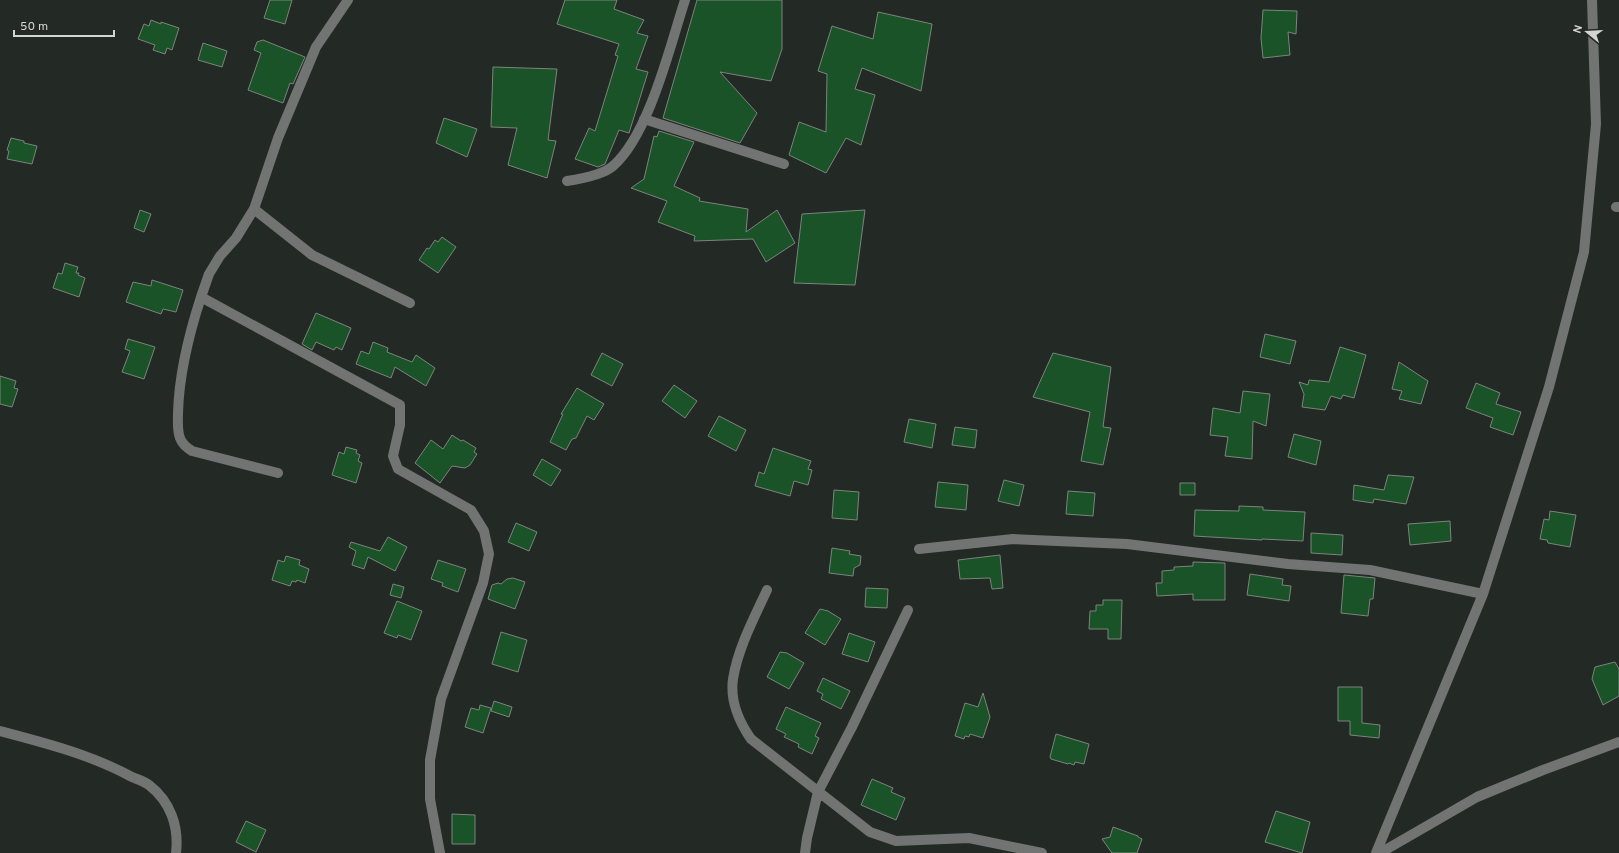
<svg xmlns="http://www.w3.org/2000/svg" width="1619" height="853" viewBox="0 0 1619 853" font-family="Overpass,sans-serif">
	<style>
		.building { fill: #1b5328; stroke: #7d837d }
		.lines { fill: none; stroke-linecap: round; stroke-linejoin: round }
		.minor { stroke: #717472; stroke-width: 10 }
	</style>
	<rect width="100%" height="100%" fill="#232924"/>
	<path class="building" d="M 270,0 L 292,0 L 285,24 L 264,18 Z
		M 565,0 L 617,0 L 614,9 L 644,20 L 637,33 L 648,36 L 636,69 L 648,72 L 629,133 L 619,130 L 605,164 L 598,167 L 575,159 L 589,128 L 595,131 L 618,56 L 615,55 L 619,44 L 557,24 Z
		M 697,0 L 782,0 L 782,49 L 771,81 L 720,72 L 757,113 L 740,143 L 663,118 Z
		M 1263,10 L 1297,11 L 1296,34 L 1288,32 L 1290,55 L 1263,58 L 1261,38 Z
		M 878,12 L 932,24 L 921,91 L 862,68 L 855,89 L 875,95 L 861,145 L 846,138 L 826,173 L 789,155 L 799,122 L 826,132 L 827,74 L 818,71 L 832,26 L 873,39 Z
		M 151,20 L 161,24 L 161,22 L 179,28 L 172,50 L 167,48 L 165,54 L 153,50 L 155,45 L 138,39 L 144,24 L 149,26 Z
		M 263,40 L 305,57 L 293,84 L 290,83 L 283,103 L 248,90 L 261,53 L 254,50 L 257,42 Z
		M 203,43 L 227,51 L 222,67 L 198,60 Z
		M 493,67 L 557,69 L 548,140 L 556,141 L 547,178 L 508,165 L 517,128 L 491,127 Z
		M 444,118 L 477,129 L 467,157 L 436,143 Z
		M 659,131 L 694,142 L 674,186 L 700,198 L 699,201 L 748,209 L 746,232 L 777,210 L 795,243 L 766,262 L 753,239 L 694,241 L 695,236 L 658,222 L 667,201 L 631,188 L 644,179 L 654,136 L 657,137 Z
		M 11,138 L 24,141 L 24,143 L 37,146 L 32,164 L 7,159 L 9,151 L 7,150 Z
		M 140,210 L 151,214 L 144,232 L 134,228 Z
		M 865,210 L 855,285 L 794,283 L 802,214 Z
		M 442,237 L 456,247 L 438,273 L 419,260 L 427,248 L 429,249 L 435,240 L 438,242 Z
		M 65,263 L 78,267 L 76,273 L 79,273 L 78,275 L 85,278 L 79,297 L 53,288 L 58,273 L 62,274 Z
		M 152,280 L 183,290 L 176,312 L 163,309 L 161,314 L 126,302 L 133,282 L 151,286 Z
		M 316,313 L 351,328 L 342,350 L 336,347 L 334,350 L 316,342 L 312,350 L 302,344 Z
		M 1265,334 L 1296,341 L 1290,364 L 1260,357 Z
		M 128,339 L 155,347 L 144,379 L 122,372 L 130,351 L 125,349 Z
		M 373,342 L 388,348 L 387,352 L 412,362 L 416,355 L 435,368 L 426,386 L 395,367 L 391,378 L 356,364 L 361,351 L 369,354 Z
		M 1340,347 L 1366,355 L 1354,398 L 1343,395 L 1341,399 L 1331,396 L 1325,410 L 1302,407 L 1304,394 L 1299,382 L 1308,385 L 1309,380 L 1329,382 Z
		M 602,353 L 623,364 L 612,386 L 591,375 Z
		M 1053,353 L 1111,367 L 1103,427 L 1111,428 L 1103,465 L 1081,461 L 1090,412 L 1033,397 Z
		M 1399,362 L 1428,381 L 1421,404 L 1399,399 L 1402,391 L 1392,389 Z
		M 0,376 L 16,381 L 14,388 L 18,389 L 12,407 L 0,404 Z
		M 1476,383 L 1500,393 L 1496,404 L 1521,412 L 1513,435 L 1490,427 L 1493,418 L 1466,408 Z
		M 674,385 L 697,401 L 685,418 L 662,401 Z
		M 577,388 L 604,404 L 594,420 L 587,416 L 576,438 L 572,439 L 566,450 L 550,442 L 563,414 L 561,414 Z
		M 1243,391 L 1270,394 L 1266,426 L 1253,421 L 1252,459 L 1225,456 L 1228,437 L 1210,435 L 1213,408 L 1240,413 Z
		M 719,416 L 746,430 L 736,451 L 708,436 Z
		M 909,419 L 936,424 L 932,448 L 904,442 Z
		M 955,427 L 977,430 L 975,448 L 952,445 Z
		M 1294,434 L 1321,441 L 1316,465 L 1288,457 Z
		M 452,435 L 461,441 L 463,440 L 476,448 L 474,452 L 477,454 L 470,465 L 465,468 L 452,466 L 440,483 L 415,463 L 431,440 L 443,449 Z
		M 346,447 L 357,450 L 356,453 L 360,455 L 358,461 L 362,463 L 356,483 L 332,475 L 339,452 L 344,454 Z
		M 773,448 L 811,461 L 808,469 L 812,470 L 808,485 L 794,481 L 790,496 L 755,486 L 759,472 L 764,474 Z
		M 542,459 L 561,470 L 551,486 L 533,475 Z
		M 1388,475 L 1414,477 L 1406,504 L 1374,499 L 1373,503 L 1353,500 L 1354,485 L 1384,490 Z
		M 1004,480 L 1024,485 L 1019,506 L 998,501 Z
		M 938,482 L 968,485 L 966,510 L 935,507 Z
		M 1180,483 L 1195,483 L 1195,495 L 1180,495 Z
		M 834,490 L 859,492 L 857,520 L 832,518 Z
		M 1068,491 L 1095,493 L 1093,516 L 1066,514 Z
		M 1239,506 L 1263,507 L 1263,510 L 1305,512 L 1303,541 L 1262,539 L 1262,540 L 1194,536 L 1195,510 L 1239,511 Z
		M 1550,511 L 1576,515 L 1570,547 L 1548,543 L 1547,540 L 1540,539 L 1544,519 L 1549,520 Z
		M 1450,521 L 1451,541 L 1410,545 L 1408,524 Z
		M 516,523 L 537,532 L 529,551 L 508,542 Z
		M 1311,533 L 1343,535 L 1342,555 L 1311,553 Z
		M 388,537 L 407,547 L 395,571 L 368,557 L 364,569 L 352,565 L 356,551 L 349,547 L 351,542 L 380,551 Z
		M 832,548 L 850,551 L 849,554 L 861,556 L 860,565 L 854,568 L 853,576 L 829,573 Z
		M 1000,555 L 1003,588 L 992,589 L 990,578 L 960,579 L 958,560 Z
		M 286,556 L 300,560 L 299,565 L 309,569 L 305,583 L 297,580 L 296,582 L 292,581 L 290,586 L 272,580 L 278,560 L 284,562 Z
		M 438,560 L 466,569 L 458,592 L 442,586 L 443,583 L 431,579 Z
		M 1193,562 L 1225,563 L 1225,600 L 1193,600 L 1193,594 L 1157,596 L 1156,583 L 1162,583 L 1162,571 L 1174,570 L 1174,567 L 1193,566 Z
		M 1250,574 L 1283,579 L 1282,585 L 1291,586 L 1289,601 L 1247,595 Z
		M 1344,575 L 1375,578 L 1373,599 L 1370,599 L 1368,616 L 1341,613 Z
		M 513,578 L 525,582 L 515,609 L 488,599 L 492,585 L 498,583 L 501,584 L 507,579 Z
		M 393,584 L 404,587 L 401,598 L 390,595 Z
		M 866,588 L 888,589 L 887,608 L 865,607 Z
		M 1103,600 L 1122,600 L 1121,639 L 1108,639 L 1108,629 L 1089,629 L 1090,611 L 1096,611 L 1096,605 L 1103,605 Z
		M 397,601 L 422,611 L 411,640 L 398,635 L 397,638 L 384,633 Z
		M 820,609 L 828,611 L 841,619 L 825,645 L 805,633 Z
		M 501,632 L 527,640 L 518,672 L 492,664 Z
		M 849,633 L 875,642 L 868,662 L 842,654 Z
		M 780,652 L 787,653 L 804,663 L 789,689 L 767,677 Z
		M 1615,662 L 1619,669 L 1619,696 L 1603,705 L 1592,679 L 1595,667 Z
		M 823,678 L 850,691 L 841,709 L 821,699 L 823,694 L 817,691 Z
		M 1338,687 L 1362,687 L 1362,723 L 1380,725 L 1379,738 L 1350,735 L 1350,721 L 1338,721 Z
		M 983,693 L 990,717 L 983,738 L 970,734 L 969,737 L 965,736 L 964,739 L 955,736 L 965,703 L 978,707 Z
		M 494,701 L 512,707 L 509,717 L 491,711 Z
		M 480,705 L 491,708 L 483,733 L 465,727 L 471,708 L 479,710 Z
		M 786,707 L 821,723 L 815,736 L 819,738 L 812,754 L 798,747 L 799,744 L 784,737 L 786,734 L 776,729 Z
		M 1056,734 L 1089,744 L 1084,764 L 1075,762 L 1074,765 L 1069,763 L 1068,764 L 1051,759 L 1050,757 Z
		M 872,779 L 893,788 L 891,792 L 905,798 L 896,820 L 861,805 Z
		M 1276,811 L 1310,822 L 1302,853 L 1265,842 Z
		M 452,814 L 475,815 L 475,844 L 452,844 Z
		M 246,821 L 266,830 L 256,852 L 236,842 Z
		M 1113,827 L 1138,836 L 1138,837 L 1142,839 L 1137,853 L 1112,853 L 1102,839 L 1110,837 Z"/>
	<g class="lines">
		<path class="minor" d="M 348,0 L 316,47 L 278,138 L 254,209 L 236,238 L 220,256 L 209,274 L 201,297 L 400,405 L 400,425 L 393,456 L 398,469 L 471,510 L 484,531 L 489,554 L 483,583 L 441,699 L 430,760 L 430,799 L 440,853
			M 644,119 L 784,164
			M 567,181 C 580,179 603,175 613,166 C 649,135 670,46 685,0
			M 1616,207 L 1619,207
			M 254,209 L 312,255 L 410,303
			M 201,297 C 189,334 179,374 178,413 C 178,422 177,430 180,438 C 182,444 186,447 192,451 L 278,473
			M 919,549 L 1013,539 L 1127,544 L 1288,564 L 1370,570 L 1483,594
			M 767,590 C 754,618 738,648 733,679 C 730,700 739,722 751,739 L 870,832 L 896,841 L 969,838 L 1042,853
			M 0,731 C 45,743 89,754 130,776 C 136,779 144,781 149,785 C 171,802 179,827 176,853
			M 805,853 L 807,838 L 818,792 L 852,727 L 908,610
			M 1376,853 L 1483,594 L 1549,387 L 1584,252 L 1596,124 L 1592,0
			M 1380,853 L 1477,797 L 1543,770 L 1619,742"/>
	</g>
	<g transform="translate(1587 32) rotate(288)" stroke="#232924" stroke-width="3" paint-order="stroke">
	<path d="M0-3L7 15L0 10L-7 15Z" fill="#d2d5d2"/>
	<text y="-6" font-size="11" font-weight="bold" text-anchor="middle" fill="#d2d5d2">N</text>
	</g>
	<path d="M14 30v6h100v-6" fill="none" stroke="#d2d5d2" stroke-width="2"/>
	<text x="20" y="30" font-size="12" fill="#d2d5d2" stroke="#232924" stroke-width="3" paint-order="stroke">50 m</text>
</svg>
